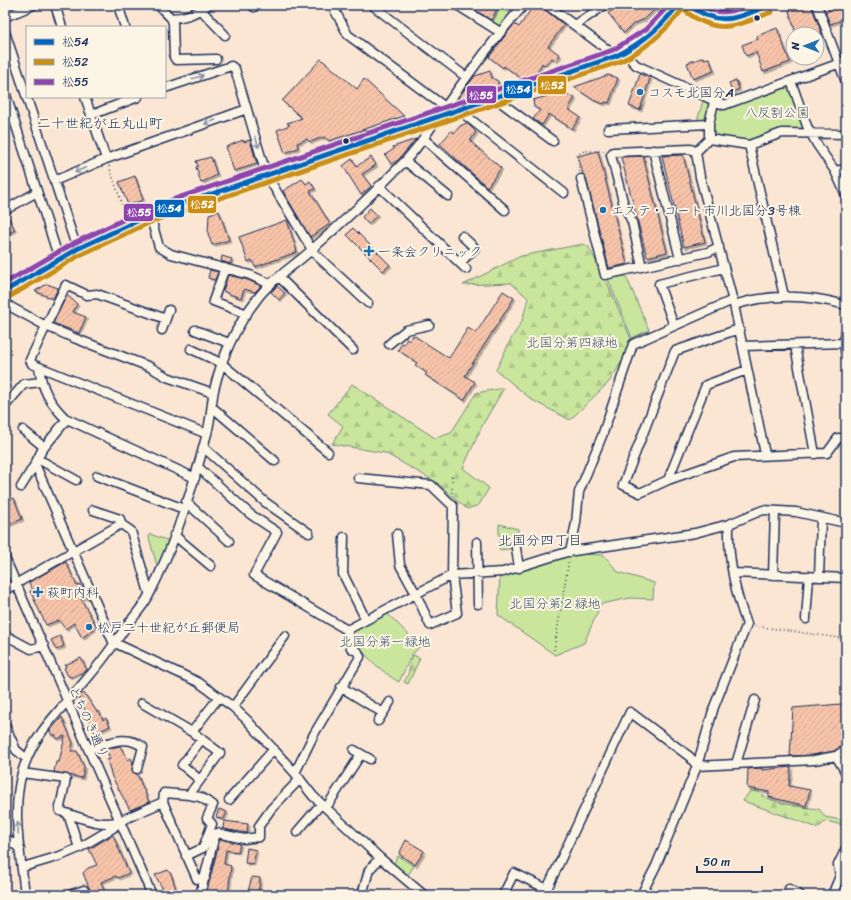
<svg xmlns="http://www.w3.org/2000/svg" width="851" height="900" viewBox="0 0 851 900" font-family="Sriracha,'Klee One',sans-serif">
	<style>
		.green { fill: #cae69d; stroke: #728a7e }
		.forest { fill: url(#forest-firs); stroke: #728a7e }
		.cemetery { fill: url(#cemetery-stones); stroke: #728a7e }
		.building { fill: url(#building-hatch); stroke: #1b2f5e; filter: url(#shadow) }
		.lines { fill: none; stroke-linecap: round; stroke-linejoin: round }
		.minor-casing { stroke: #1b2f5e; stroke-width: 11 }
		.major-casing { stroke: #1b2f5e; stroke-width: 13 }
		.path { stroke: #1b2f5e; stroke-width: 1.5; stroke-dasharray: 1 3; stroke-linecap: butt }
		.minor { stroke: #fcf5e5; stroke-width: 8 }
		.major { stroke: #fcf5e5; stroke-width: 10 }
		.bus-1-casing { stroke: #fcf5e5; stroke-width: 8 }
		.bus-2-casing { stroke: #fcf5e5; stroke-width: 8 }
		.bus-3-casing { stroke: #fcf5e5; stroke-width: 8 }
		.bus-1 { stroke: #0065bd; stroke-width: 5 }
		.bus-2 { stroke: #cb8e13; stroke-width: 5 }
		.bus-3 { stroke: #8e44ad; stroke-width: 5 }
		.oneway { stroke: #8c92a2 }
		.bus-dot { fill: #1b2f5e; stroke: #fcf5e5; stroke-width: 1.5 }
		.poi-dot { fill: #1f6fb2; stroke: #fcf5e5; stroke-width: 1.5 }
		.labels { text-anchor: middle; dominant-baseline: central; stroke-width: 4; stroke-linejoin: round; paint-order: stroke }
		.poi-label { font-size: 13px; fill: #1b2f5e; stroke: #fcf5e5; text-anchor: start }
		.park-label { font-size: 13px; fill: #3e546b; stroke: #fcf5e5 }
		.street-label { font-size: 13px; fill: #1b2f5e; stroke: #fcf5e5 }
		.neighbourhood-label { font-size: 14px; fill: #1b2f5e; stroke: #fcf5e5 }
		.line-badge { stroke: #fcf5e5; stroke-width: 1.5 }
		.badge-label { font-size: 11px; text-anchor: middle; font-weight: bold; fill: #fff }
	</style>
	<defs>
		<pattern id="forest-firs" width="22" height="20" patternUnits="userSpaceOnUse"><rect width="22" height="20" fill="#cae69d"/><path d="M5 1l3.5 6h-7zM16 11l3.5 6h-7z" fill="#adc68a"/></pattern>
		<pattern id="cemetery-stones" width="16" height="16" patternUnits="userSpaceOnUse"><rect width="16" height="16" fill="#cae69d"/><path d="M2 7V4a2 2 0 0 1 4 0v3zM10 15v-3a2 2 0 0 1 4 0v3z" fill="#adc68a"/></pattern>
		<pattern id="building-hatch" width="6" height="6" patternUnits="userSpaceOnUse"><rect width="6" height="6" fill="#f8c4a9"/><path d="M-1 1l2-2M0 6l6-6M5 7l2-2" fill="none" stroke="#d4a994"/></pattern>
		<filter id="shadow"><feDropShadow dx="2" dy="2" stdDeviation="0" flood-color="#0004"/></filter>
	</defs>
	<rect width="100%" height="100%" fill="#fbe6d3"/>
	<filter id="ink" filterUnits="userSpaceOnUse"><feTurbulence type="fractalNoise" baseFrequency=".025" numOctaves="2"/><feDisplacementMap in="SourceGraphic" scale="8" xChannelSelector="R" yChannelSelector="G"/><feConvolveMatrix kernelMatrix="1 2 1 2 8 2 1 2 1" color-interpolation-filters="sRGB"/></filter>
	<g filter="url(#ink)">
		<path class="green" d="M 500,7 L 511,14 L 505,24 L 496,26 L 491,24 Z
			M 791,81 L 811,132 L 792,132 L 748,145 L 709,139 L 709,124 L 718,104 Z
			M 703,101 L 712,106 L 708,122 L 697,121 Z
			M 626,276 L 649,330 L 632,338 L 608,279 Z
			M 499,524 L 518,529 L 517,548 L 499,550 Z
			M 150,534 L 169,541 L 158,569 L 149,538 Z
			M 572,554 L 604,555 L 618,572 L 654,583 L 653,599 L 630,598 L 601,604 L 584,643 L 555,655 L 498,615 L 500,575 Z
			M 387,613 L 420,646 L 411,656 L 399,682 C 383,673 357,650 351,633 Z
			M 398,856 L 414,866 L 408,875 L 393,864 Z"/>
		<path class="forest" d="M 583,244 L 588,246 L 607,282 L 633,344 L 609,382 L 570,420 L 532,400 L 496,370 L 510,341 L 522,321 L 528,298 L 511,283 L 463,285 L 521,256 Z
			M 352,384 L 435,438 L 451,433 L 476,393 L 504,388 L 483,424 L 463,468 L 489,488 L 479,505 L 467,509 L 436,482 L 385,453 L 332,444 L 343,426 L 328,414 Z
			M 750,791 L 759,792 C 769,804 804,807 819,809 L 825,817 L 846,821 L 846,826 L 826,821 L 818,828 L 743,801 Z"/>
		<path class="cemetery" d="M 413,655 L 420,658 L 408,684 L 404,682 C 410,674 409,664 413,655 Z"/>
		<path class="building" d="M 467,5 L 499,5 L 491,20 Z
			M 534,5 L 539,5 L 564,25 L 548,46 L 560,55 L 556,61 L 552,58 L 544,65 L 542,63 L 536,75 L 522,79 L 504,66 L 503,68 L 489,57 L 514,24 L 519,27 Z
			M 619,5 L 659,5 L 645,19 L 633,24 L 624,33 L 608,13 Z
			M 800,5 L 811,5 L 822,34 L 796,34 L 789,11 Z
			M 846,5 L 846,19 L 830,24 L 825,12 Z
			M 777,28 L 790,62 L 763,72 L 756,52 L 746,56 L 742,45 L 758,39 L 757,36 Z
			M 704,57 L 704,59 L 709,58 L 714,71 L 693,79 L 687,63 Z
			M 321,59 L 357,89 L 364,79 L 404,116 L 329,141 L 324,137 L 310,142 L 307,139 L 297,143 L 298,148 L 285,153 L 277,130 L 290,125 L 287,123 L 302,118 L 282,101 Z
			M 490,71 L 492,78 L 498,81 L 498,87 L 484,92 L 483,88 L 476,95 L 455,102 L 475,76 Z
			M 640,74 L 650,78 L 640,110 L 629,106 Z
			M 608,75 L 618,78 L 609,103 L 605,102 L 604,104 L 593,100 L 574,87 Z
			M 736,80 L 739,89 L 732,92 L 729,83 Z
			M 555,88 L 575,98 L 568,109 L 580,117 L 572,129 L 549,114 L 542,125 L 533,119 L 540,110 L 534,107 L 533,100 L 551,95 L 547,92 Z
			M 467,123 L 476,132 L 470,141 L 501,168 L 487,187 L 440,144 L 452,130 L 454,133 L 460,126 Z
			M 416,139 L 398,160 L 391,164 L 385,155 L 394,149 L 393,147 Z
			M 243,140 L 243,142 L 250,140 L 257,164 L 234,171 L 226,147 Z
			M 598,151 L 627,264 L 609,268 L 586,178 L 583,174 L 578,156 Z
			M 683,155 L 705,242 L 684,247 L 662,156 Z
			M 643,156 L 667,252 L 647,257 L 621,157 Z
			M 211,157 L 217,175 L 201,183 L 196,167 L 198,166 L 196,161 Z
			M 371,157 L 376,165 L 362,174 L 371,186 L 361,195 L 343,166 L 352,159 L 357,166 Z
			M 135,176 L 143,200 L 128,205 L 119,182 Z
			M 302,179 L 306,184 L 310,181 L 315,189 L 310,191 L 330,224 L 310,237 L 283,191 Z
			M 370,208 L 377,215 L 368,224 L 362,217 Z
			M 219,211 L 229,240 L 212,245 L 208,234 L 209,214 Z
			M 5,215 L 7,215 L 15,230 L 5,235 Z
			M 287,220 L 297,252 L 255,267 L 252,260 L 248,262 L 239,237 Z
			M 353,228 L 390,265 L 383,271 L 347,235 Z
			M 222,256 L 232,259 L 230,264 L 221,261 Z
			M 210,270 L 218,272 L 215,280 L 208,278 Z
			M 228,275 L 248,280 L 259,285 L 260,287 L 255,292 L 244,289 L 241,298 L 232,295 L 223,291 Z
			M 47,284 L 58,288 L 53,299 L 35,291 Z
			M 277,286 L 285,293 L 279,300 L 271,292 Z
			M 503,291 L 514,298 L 469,369 L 465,376 L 475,382 L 464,400 L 425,375 L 427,373 L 415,365 L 417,363 L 398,350 L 402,343 L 404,344 L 407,339 L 410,341 L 413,335 L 449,358 L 468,328 L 476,333 Z
			M 67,295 L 77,304 L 73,312 L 86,317 L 79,333 L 53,323 Z
			M 14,498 L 22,519 L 5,526 L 5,502 Z
			M 66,562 L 77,586 L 80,584 L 86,596 L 81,599 L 97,627 L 82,638 L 74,623 L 65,629 L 59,620 L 46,625 L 30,591 L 33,590 L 29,583 L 31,581 Z
			M 60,636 L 64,646 L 56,650 L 51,640 Z
			M 81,658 L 87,670 L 72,677 L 68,676 L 64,668 L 66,667 L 65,665 Z
			M 84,693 L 97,712 L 99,711 L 103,720 L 106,718 L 110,726 L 95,733 L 79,697 Z
			M 841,704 L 846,718 L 846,744 L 834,751 L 813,755 L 790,756 L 793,708 Z
			M 62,717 L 73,743 L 71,751 L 77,751 L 84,767 L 82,778 L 54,772 L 56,762 L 59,762 L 65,736 L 57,739 L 55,734 L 52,736 L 50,731 Z
			M 120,746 L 128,760 L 131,758 L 133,763 L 132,771 L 137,774 L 149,802 L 130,810 L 112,777 L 107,760 L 110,759 L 106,749 Z
			M 791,767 L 789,786 L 810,790 L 806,806 L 769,797 L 769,792 L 747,788 L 748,769 L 762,768 L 762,770 Z
			M 219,809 L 227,812 L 223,820 L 216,817 Z
			M 224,821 L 248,824 L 247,833 L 223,829 Z
			M 113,835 L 129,873 L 118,878 L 116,876 L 101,882 L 106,895 L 92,895 L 83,873 L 88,868 L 97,865 L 89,849 Z
			M 220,839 L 240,844 L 238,852 L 226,850 L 224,864 L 231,866 L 228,895 L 206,895 Z
			M 406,840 L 424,851 L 415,865 L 399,854 Z
			M 247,848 L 256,850 L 253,864 L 245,863 Z
			M 168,870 L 171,874 L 178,895 L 166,895 L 155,875 Z
			M 252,877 L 260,878 L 258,895 L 247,895 Z"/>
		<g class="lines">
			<defs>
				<path id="minor" d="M 55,5 L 62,27
					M 118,5 L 125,27
					M 158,5 L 171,18 L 173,23 L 174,57 L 176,60 L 216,59
					M 252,5 L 254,7
					M 337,5 L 334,9 L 348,35 L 445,107
					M 372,5 L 466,77
					M 457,5 L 500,32
					M 547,5 L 616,56
					M 689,5 C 701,15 714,20 729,20 L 770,5
					M 704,5 C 723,14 727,12 746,5
					M 817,5 L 846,82
					M 201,10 L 225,35
					M 5,17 L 34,5
					M 171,18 C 184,18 197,13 208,5
					M 575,25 L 605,5
					M 5,32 L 77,249
					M 624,52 L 636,65 L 724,105 L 846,61
					M 791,81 L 807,126 L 816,143 L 835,171 L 846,195
					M 165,88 L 231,66 L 235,69 L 264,167 L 272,184 L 314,253 L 368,303
					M 5,92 L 59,259
					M 85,97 L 106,159 L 247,109
					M 495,98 L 553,141
					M 714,102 L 709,124 L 709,139 L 749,145 L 782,133 L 846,134
					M 460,111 L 564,193
					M 91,115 L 138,97
					M 608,129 L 709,124
					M 424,139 L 505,210
					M 709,139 L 696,152 L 700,177 L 734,305 L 765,454
					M 749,145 L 784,296
					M 653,150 L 680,259
					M 405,161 L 448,196
					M 835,171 L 846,169
					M 581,179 L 605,275 L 708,252 L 719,247
					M 54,181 L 106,159
					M 379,186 L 466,269
					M 5,210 L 37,192
					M 150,215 L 159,247 L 171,254 L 250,275 L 270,284
					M 460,263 L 475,248 L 462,236
					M 642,267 L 632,222 L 624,205 L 611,155 L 613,152 L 691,149 L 696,152
					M 225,268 L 213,301 L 247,314
					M 279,277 L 353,350
					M 5,302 L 9,306 L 46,326 L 30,360 L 32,364 L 207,434
					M 734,305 C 771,293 809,295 846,305
					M 166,319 L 97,294 L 87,295 L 66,285 L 46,326 L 74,338 L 150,367 L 167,377 L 213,393
					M 674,326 L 659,284 L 724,268
					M 739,329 L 675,351 L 623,485 L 640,493 L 668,480 L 734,457 L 827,453 L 838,438 L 846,438
					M 162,330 L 169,310
					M 195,330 L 229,343
					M 846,331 L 844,343 L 846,357
					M 389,344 L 406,330 L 429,325
					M 743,346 L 844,343
					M 795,346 L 815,454
					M 191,349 L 221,363 L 328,452
					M 39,367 C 42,389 49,402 65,418 L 195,478
					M 5,406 L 24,384 L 41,382
					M 212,407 L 275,461
					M 23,430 L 44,447
					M 203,447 L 265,502 L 309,533
					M 38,459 L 76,480
					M 35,464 L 114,644
					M 198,467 L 250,514 L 277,532 L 254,575 L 347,630
					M 97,476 L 184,509
					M 358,478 L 431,485 L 453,506 L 452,575 L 457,613 L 430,625 L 416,594 L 400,565 L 397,534
					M 668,480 L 706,385 L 747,370
					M 21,487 L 35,464 L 42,450 L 67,419
					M 186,502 L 229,541
					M 93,510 L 120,519 L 121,524
					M 174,535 L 211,566
					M 344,537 L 343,574 L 366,620
					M 477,542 L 478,604
					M 516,548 L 519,568
					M 570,552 L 576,523 L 579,492 L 602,436 L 633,344 L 733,300
					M 5,558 L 152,895
					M 733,573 L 846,578
					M 773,575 L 775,511
					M 819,577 L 821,519
					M 5,590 L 121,524 L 131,531 L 149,593
					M 806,619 L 809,576
					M 5,635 L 31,649 L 44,646
					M 115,643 L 198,682 L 233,707 L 247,720 L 295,773 L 313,796 L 380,858 L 424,895
					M 341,687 L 383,713
					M 142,703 L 192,732
					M 233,707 L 285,636
					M 378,721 L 390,702
					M 5,725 L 16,750 L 27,759
					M 88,749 C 107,744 126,733 143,747 L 137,769
					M 354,750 L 370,759
					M 836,756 L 846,773
					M 736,764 L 755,700
					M 697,766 L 814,760 L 836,756 L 846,749
					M 22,773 L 66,779 L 60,807 L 60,811 L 63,812 C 81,818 101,827 120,821
					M 295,773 L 314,734 L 360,657 L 358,652 L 351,648 L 347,630 L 452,575 L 503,572 L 567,552 L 695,533 L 729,524 L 763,510 L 796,512 L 846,523
					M 200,780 L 182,765 L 202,739
					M 229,800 L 274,749
					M 163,802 L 197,879 L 205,878
					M 326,808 L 361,754
					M 68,814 L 79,848
					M 297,832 L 321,804
					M 5,837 L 20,849
					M 186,856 L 203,848 L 212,824 L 207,818 L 213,805 L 200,797 L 189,795
					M 23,867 L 60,856 L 79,848 L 113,828 L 120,821 L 163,802 L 164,793 L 189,795 L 220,753 L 192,732 L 219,697
					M 789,889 L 800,895
					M 25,895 C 21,856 11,812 22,773 C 33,732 65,706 91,674 C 104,659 115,643 126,627 C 133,617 142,608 148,597 C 174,547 192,491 206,437 C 211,422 211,405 214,390 C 222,356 236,326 257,299 C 270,281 291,268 308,253 C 341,224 374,193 405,161 C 420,146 430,128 443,110 C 469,74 494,38 524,5
					M 69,895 L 84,890 L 86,895
					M 200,895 L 214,839 L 217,833 L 244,839 L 259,837 L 259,826 L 271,809 L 300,779
					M 362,895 L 369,870 L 380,858
					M 503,895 L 514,873 L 547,889 L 630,712 L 690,757 L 697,766
					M 641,895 L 656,866 L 697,766 L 714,707 L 747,624 C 735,593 728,558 729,524
					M 832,895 L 840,876 L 838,865 L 846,848"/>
				<path id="major" d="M 5,291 L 77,249 L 150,215 L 206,195 L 414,126 L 616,56 C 641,45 662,26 678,5"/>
			</defs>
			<use href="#minor" class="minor-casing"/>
			<use href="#major" class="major-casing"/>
			<path class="path" d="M 109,166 L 126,216
				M 580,172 L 577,155 L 584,151 L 605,151
				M 452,476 L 452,494
				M 755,626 L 846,639
				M 554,650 L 569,559"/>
			<use href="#minor" class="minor"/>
			<use href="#major" class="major"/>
			<defs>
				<path id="bus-1" d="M 689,5 C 721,29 737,17 770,5
					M 5,291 L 77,249 L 150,215 L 616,56 C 641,44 661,27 678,5"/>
				<path id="bus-2" d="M 685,11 C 719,37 737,25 772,12
					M 9,297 L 80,255 L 153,221 L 619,62 C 645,50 665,32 683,9"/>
				<path id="bus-3" d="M 701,5 C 721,16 730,12 750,5
					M 5,283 L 74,243 L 148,208 L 613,50 L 646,29 L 669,5"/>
			</defs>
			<use href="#bus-1" class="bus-1-casing"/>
			<use href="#bus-2" class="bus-2-casing"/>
			<use href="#bus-3" class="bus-3-casing"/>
			<use href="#bus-1" class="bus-1"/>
			<use href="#bus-2" class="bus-2"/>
			<use href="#bus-3" class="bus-3"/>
		</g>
		<defs><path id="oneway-shaft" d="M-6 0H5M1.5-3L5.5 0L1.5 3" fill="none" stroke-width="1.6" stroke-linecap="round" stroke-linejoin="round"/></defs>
		<g class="oneway">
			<use href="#oneway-shaft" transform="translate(198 77) rotate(-18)"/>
			<use href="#oneway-shaft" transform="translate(210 122) rotate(160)"/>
			<use href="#oneway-shaft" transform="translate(257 142) rotate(73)"/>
			<use href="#oneway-shaft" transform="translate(80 170) rotate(157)"/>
			<use href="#oneway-shaft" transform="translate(18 828) rotate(-93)"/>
		</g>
	</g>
	<g class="bus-dot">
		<circle cx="757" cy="18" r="3.5"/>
		<circle cx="346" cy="141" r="3.5"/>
	</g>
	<g class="poi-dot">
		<circle cx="640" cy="92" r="4"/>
		<circle cx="603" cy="210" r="4"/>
		<path d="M367 245h4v4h4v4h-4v4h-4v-4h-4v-4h4z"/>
		<path d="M36 586h4v4h4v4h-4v4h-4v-4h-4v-4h4z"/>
		<circle cx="89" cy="627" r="4"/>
	</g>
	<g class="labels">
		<g class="poi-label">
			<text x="648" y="92">コスモ北国分A</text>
			<text x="611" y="210">エステ・コート市川北国分3号棟</text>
			<text x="378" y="251">一条会クリニック</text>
			<text x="47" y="592">萩町内科</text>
			<text x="97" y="627">松戸二十世紀が丘郵便局</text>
		</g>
		<g class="park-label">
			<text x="777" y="112">八反割公園</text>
			<text x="572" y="342">北国分第四緑地</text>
			<text x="555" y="603">北国分第２緑地</text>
			<text x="385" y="641">北国分第一緑地</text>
		</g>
		<g class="street-label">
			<text transform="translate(89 722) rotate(66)">とちのき通り</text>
		</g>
		<g class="neighbourhood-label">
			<text x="100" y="123">二十世紀が丘丸山町</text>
			<text x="540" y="540">北国分四丁目</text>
		</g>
	</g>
	<g class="line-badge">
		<rect x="537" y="75" width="30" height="20" rx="4" fill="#cb8e13"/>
		<rect x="503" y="80" width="30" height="19" rx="4" fill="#0065bd"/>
		<rect x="466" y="85" width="31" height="19" rx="4" fill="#8e44ad"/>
		<rect x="187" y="195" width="30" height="19" rx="4" fill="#cb8e13"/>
		<rect x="154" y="199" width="31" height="19" rx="4" fill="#0065bd"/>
		<rect x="123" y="203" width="31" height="19" rx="4" fill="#8e44ad"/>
	</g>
	<g class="badge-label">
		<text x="552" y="89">松52</text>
		<text x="518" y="93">松54</text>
		<text x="481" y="99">松55</text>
		<text x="202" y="208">松52</text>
		<text x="169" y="212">松54</text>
		<text x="139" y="216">松55</text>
	</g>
	<rect width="851" height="900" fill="none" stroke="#fcf5e5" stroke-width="20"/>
	<rect x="10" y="10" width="831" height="880" fill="none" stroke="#1b2f5e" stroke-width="1.5" filter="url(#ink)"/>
	<rect x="26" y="26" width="140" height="72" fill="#fcf5e5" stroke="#a2a6af"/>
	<rect x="34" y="39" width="20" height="6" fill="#0065bd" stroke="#a2a6af"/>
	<text x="62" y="46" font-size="12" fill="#1b2f5e">松54</text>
	<rect x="34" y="59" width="20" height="6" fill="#cb8e13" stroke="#a2a6af"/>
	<text x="62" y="66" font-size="12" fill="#1b2f5e">松52</text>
	<rect x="34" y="79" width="20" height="6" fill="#8e44ad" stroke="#a2a6af"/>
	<text x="62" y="86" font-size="12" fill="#1b2f5e">松55</text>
	<g transform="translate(805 46) rotate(270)"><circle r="19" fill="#fcf5e5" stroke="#a2a6af"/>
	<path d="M0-3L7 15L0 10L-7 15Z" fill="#1f6fb2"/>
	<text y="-6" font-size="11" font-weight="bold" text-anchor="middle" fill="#1b2f5e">N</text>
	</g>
	<path d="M697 866v6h65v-6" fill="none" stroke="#1b2f5e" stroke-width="2"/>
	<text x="703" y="866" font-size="12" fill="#1b2f5e" stroke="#fcf5e5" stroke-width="3" paint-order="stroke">50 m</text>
</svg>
